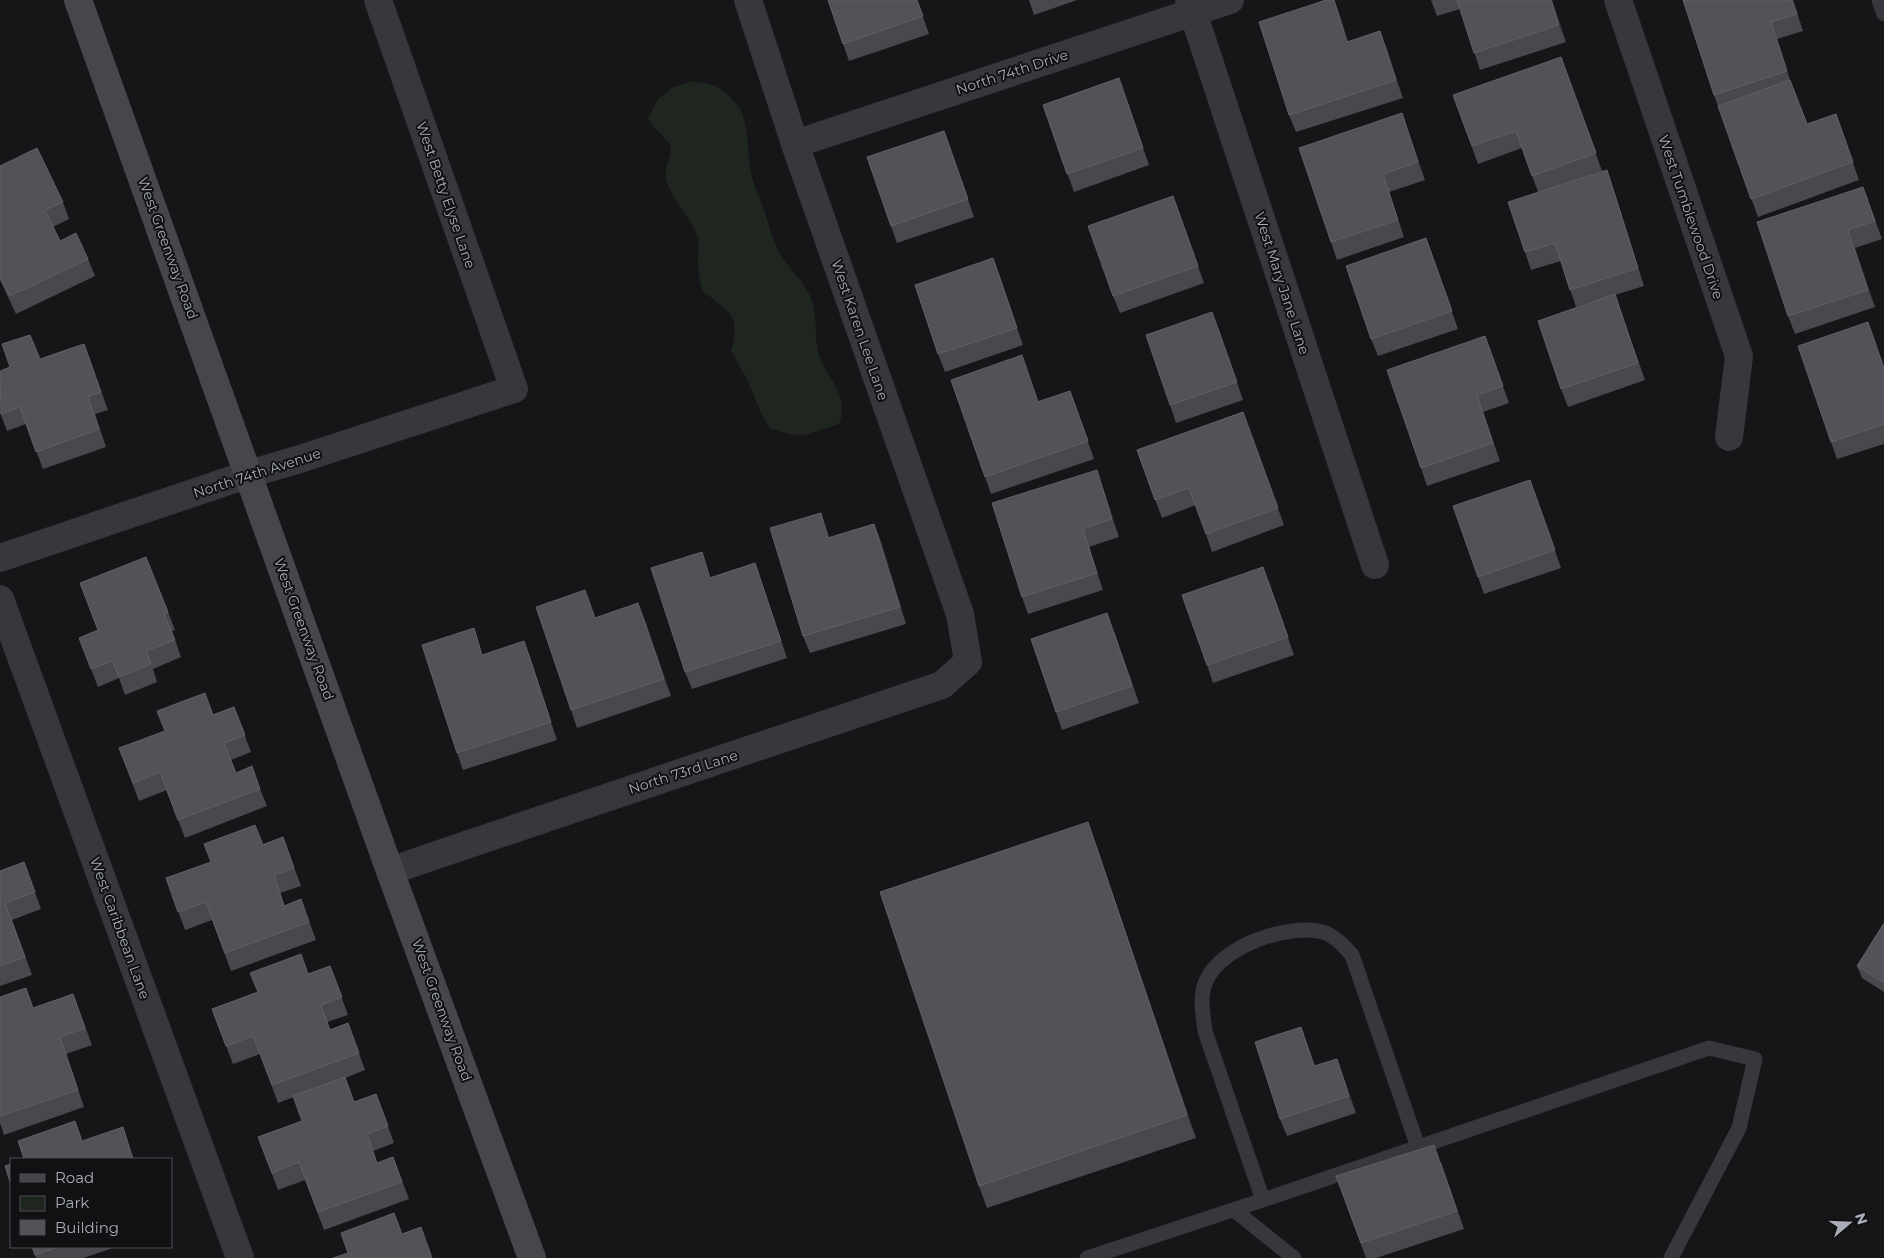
<svg xmlns="http://www.w3.org/2000/svg" width="1884" height="1258" viewBox="0 0 1884 1258" font-family="Montserrat,sans-serif">
	<style>
		.green { fill: #1e261f }
		.lines { fill: none; stroke-linecap: round; stroke-linejoin: round }
		.lane { stroke: #37383d; stroke-width: 15 }
		.street { stroke: #37383d; stroke-width: 28 }
		.secondary { stroke: #45474d; stroke-width: 28 }
		.wall { fill: #47494d }
		.shaded-wall { fill: #2f3033 }
		.building { fill: #525359; stroke: #5f6168 }
		.labels { text-anchor: middle; dominant-baseline: central; stroke-width: 4; stroke-linejoin: round; paint-order: stroke }
		.street-label { font-size: 14px; fill: #a8adb8; stroke: #111113 }
	</style>
	<rect width="100%" height="100%" fill="#161618"/>
	<path class="green" d="M 689,82 C 714,82 725,88 740,109 C 748,121 748,156 751,172 C 753,183 758,194 762,204 C 767,219 771,234 777,248 C 786,266 803,279 811,298 C 818,316 814,333 818,351 C 825,379 851,393 839,424 L 805,435 L 789,434 L 770,429 L 761,413 L 748,381 L 731,351 C 742,314 728,312 703,291 C 699,280 698,270 698,257 C 698,251 700,244 698,238 C 691,216 671,201 666,178 C 664,165 672,157 671,145 L 654,127 L 648,118 L 658,99 L 672,88 Z"/>
	<g class="lines">
		<path class="lane" d="M 1879,0 L 1884,14
			M 1263,1200 L 1205,1031 C 1203,1015 1199,997 1206,981 C 1221,946 1288,923 1323,932 C 1335,936 1344,946 1352,955 L 1418,1147
			M 1234,1210 L 1294,1258
			M 1087,1258 L 1263,1200 L 1709,1048 L 1755,1059 L 1739,1128 L 1671,1258"/>
		<path class="street" d="M 1189,0 L 1375,565
			M 1618,0 L 1739,356 L 1729,437
			M 795,144 L 1230,0
			M 0,558 L 249,474 L 300,459 L 514,389 L 378,0
			M 0,599 L 240,1258
			M 390,871 L 457,848 L 942,685 L 968,662 L 960,614 L 795,144 L 748,0"/>
		<path class="secondary" d="M 78,0 L 390,871 L 532,1258"/>
	</g>
	<path class="wall" d="M 828,0 L 917,0 L 929,34 L 849,61 Z
		M 1029,0 L 1077,0 L 1034,15 Z
		M 1334,0 L 1348,42 L 1380,31 L 1403,98 L 1296,132 L 1289,115 Z
		M 1431,0 L 1552,0 L 1566,42 L 1480,70 L 1460,9 L 1437,16 Z
		M 1683,0 L 1793,0 L 1803,31 L 1777,39 L 1790,80 L 1807,124 L 1836,114 L 1859,180 L 1758,217 L 1714,95 Z
		M 1561,57 L 1602,171 L 1565,184 L 1607,170 L 1613,188 L 1644,286 L 1615,295 L 1645,380 L 1568,407 L 1561,389 L 1595,301 L 1576,307 L 1561,261 L 1531,270 L 1525,252 L 1538,192 L 1522,148 L 1478,164 L 1453,95 Z
		M 1119,78 L 1149,165 L 1074,192 L 1043,105 Z
		M 1402,113 L 1425,180 L 1389,192 L 1404,237 L 1337,260 L 1331,242 Z
		M 944,131 L 974,217 L 897,243 L 891,226 Z
		M 0,166 L 63,202 L 69,219 L 53,227 L 60,241 L 88,259 L 95,276 L 16,314 L 0,280 Z
		M 1863,187 L 1882,239 L 1855,248 L 1875,307 L 1795,334 L 1788,316 Z
		M 1173,196 L 1204,283 L 1120,313 L 1113,296 Z
		M 1426,238 L 1458,329 L 1378,356 L 1371,339 Z
		M 993,258 L 1023,345 L 945,372 L 938,354 Z
		M 1219,330 L 1243,400 L 1176,423 L 1170,405 Z
		M 1485,336 L 1509,403 L 1483,412 L 1500,461 L 1427,486 L 1421,468 Z
		M 84,344 L 108,410 L 95,414 L 106,447 L 43,469 L 26,424 L 7,431 L 0,412 L 10,367 L 40,359 Z
		M 1884,367 L 1884,444 L 1837,459 L 1831,442 Z
		M 951,380 L 1038,401 L 1070,391 L 1094,459 L 991,494 Z
		M 1243,412 L 1284,525 L 1212,552 L 1196,505 L 1162,518 L 1137,450 Z
		M 1530,480 L 1561,568 L 1484,594 L 1478,577 Z
		M 1103,488 L 1119,537 L 1089,547 L 1103,590 L 1028,614 L 1022,597 Z
		M 874,524 L 881,541 L 906,624 L 810,653 L 803,636 L 827,530 L 829,537 Z
		M 755,563 L 787,658 L 692,689 L 685,672 L 711,577 Z
		M 80,583 L 168,612 L 175,630 L 172,631 L 181,657 L 153,669 L 157,682 L 125,695 L 119,678 L 98,687 L 79,638 L 98,630 Z
		M 1270,585 L 1294,655 L 1213,683 L 1207,665 Z
		M 595,618 L 645,620 L 671,696 L 577,728 L 571,710 Z
		M 1114,631 L 1139,703 L 1062,730 L 1056,712 Z
		M 524,641 L 557,740 L 463,770 L 457,753 L 483,655 Z
		M 234,707 L 251,752 L 231,760 L 236,773 L 260,789 L 267,806 L 185,838 L 167,790 L 139,801 L 119,748 Z
		M 283,837 L 301,886 L 280,893 L 285,906 L 301,899 L 316,940 L 231,971 L 212,920 L 185,930 L 166,878 Z
		M 1096,845 L 1196,1138 L 987,1208 L 979,1186 Z
		M 24,862 L 41,909 L 12,920 L 32,975 L 0,986 L 0,871 Z
		M 1884,923 L 1884,992 L 1862,978 L 1857,966 Z
		M 330,966 L 348,1015 L 327,1022 L 330,1030 L 348,1023 L 365,1070 L 345,1078 L 354,1102 L 376,1094 L 394,1143 L 373,1151 L 377,1163 L 393,1157 L 409,1199 L 324,1230 L 305,1180 L 278,1190 L 258,1137 L 302,1121 L 294,1097 L 278,1103 L 260,1054 L 233,1064 L 212,1009 Z
		M 73,994 L 92,1045 L 66,1054 L 84,1107 L 4,1135 L 0,1123 L 0,997 L 33,1008 Z
		M 1301,1027 L 1315,1066 L 1337,1059 L 1356,1113 L 1287,1136 L 1280,1119 Z
		M 1441,1162 L 1464,1229 L 1376,1258 L 1366,1258 L 1336,1176 Z
		M 32,1247 L 116,1247 L 83,1258 L 36,1258 Z"/>
	<path class="shaded-wall" d="M 1334,0 L 1340,15 L 1354,60 L 1347,42 Z
		M 1551,0 L 1552,0 L 1566,42 L 1559,25 Z
		M 1792,0 L 1793,0 L 1803,31 L 1797,14 Z
		M 1771,22 L 1777,39 L 1793,88 L 1787,71 Z
		M 1380,31 L 1387,49 L 1403,98 L 1396,80 Z
		M 1402,113 L 1408,131 L 1425,180 L 1418,162 Z
		M 1607,170 L 1613,188 L 1644,286 L 1638,268 Z
		M 1848,230 L 1855,248 L 1875,307 L 1868,290 Z
		M 993,258 L 1000,276 L 1023,345 L 1017,328 Z
		M 1097,470 L 1103,488 L 1119,537 L 1112,519 Z
		M 821,513 L 827,530 L 835,555 L 828,538 Z
		M 874,524 L 881,541 L 906,624 L 900,607 Z
		M 1083,529 L 1089,547 L 1103,590 L 1097,573 Z
		M 755,563 L 761,580 L 787,658 L 781,641 Z
		M 638,603 L 645,620 L 671,696 L 664,679 Z
		M 524,641 L 531,659 L 557,740 Z
		M 1088,822 L 1096,845 L 1196,1138 L 1187,1115 Z
		M 1337,1059 L 1343,1076 L 1356,1113 L 1349,1096 Z"/>
	<path class="building" d="M 828,0 L 917,0 L 923,16 L 843,44 Z
		M 1326,0 L 1334,0 L 1347,42 L 1380,31 L 1396,80 L 1289,115 L 1259,22 Z
		M 1457,0 L 1551,0 L 1559,25 L 1474,53 Z
		M 1683,0 L 1792,0 L 1797,14 L 1771,22 L 1787,71 L 1714,95 Z
		M 1561,57 L 1596,153 L 1532,176 L 1516,131 L 1472,146 L 1453,95 Z
		M 1119,78 L 1143,148 L 1067,174 L 1043,105 Z
		M 1790,80 L 1807,124 L 1836,114 L 1853,162 L 1751,199 L 1718,106 Z
		M 1402,113 L 1418,162 L 1383,174 L 1398,220 L 1331,242 L 1299,148 Z
		M 944,131 L 968,199 L 891,226 L 867,157 Z
		M 37,148 L 63,202 L 45,210 L 60,241 L 76,233 L 88,259 L 10,296 L 0,276 L 0,166 Z
		M 1607,170 L 1638,268 L 1570,290 L 1555,243 L 1525,252 L 1508,202 Z
		M 1863,187 L 1875,221 L 1848,230 L 1868,290 L 1788,316 L 1757,222 Z
		M 1173,196 L 1198,266 L 1113,296 L 1088,226 Z
		M 1426,238 L 1452,311 L 1371,339 L 1346,266 Z
		M 993,258 L 1017,328 L 938,354 L 915,285 Z
		M 1615,294 L 1638,363 L 1561,389 L 1538,321 Z
		M 1212,312 L 1237,382 L 1170,405 L 1146,335 Z
		M 1868,322 L 1884,368 L 1884,424 L 1831,442 L 1798,346 Z
		M 30,335 L 40,359 L 84,344 L 101,392 L 88,397 L 99,429 L 36,452 L 20,407 L 1,414 L 0,371 L 10,367 L 2,344 Z
		M 1485,336 L 1503,386 L 1477,395 L 1493,443 L 1421,468 L 1387,370 Z
		M 1022,355 L 1038,402 L 1070,391 L 1088,441 L 985,477 L 951,380 Z
		M 1243,412 L 1278,508 L 1206,534 L 1189,488 L 1155,500 L 1137,450 Z
		M 1097,470 L 1112,519 L 1083,529 L 1097,573 L 1022,597 L 992,503 Z
		M 1530,480 L 1555,550 L 1478,577 L 1453,506 Z
		M 821,513 L 828,538 L 874,524 L 900,607 L 803,636 L 770,528 Z
		M 702,552 L 710,578 L 755,563 L 781,641 L 685,672 L 651,568 Z
		M 146,557 L 168,612 L 164,614 L 175,640 L 146,651 L 151,664 L 119,677 L 112,661 L 91,669 L 79,638 L 98,630 L 80,583 Z
		M 1263,567 L 1288,637 L 1207,665 L 1182,595 Z
		M 585,590 L 595,618 L 638,603 L 664,679 L 571,710 L 536,607 Z
		M 1107,613 L 1132,686 L 1056,712 L 1031,639 Z
		M 474,628 L 482,655 L 524,641 L 551,722 L 457,753 L 422,645 Z
		M 205,693 L 213,715 L 234,707 L 245,735 L 224,743 L 236,773 L 252,766 L 260,789 L 178,820 L 160,772 L 133,783 L 119,748 L 165,731 L 157,711 Z
		M 1088,822 L 1187,1115 L 979,1186 L 880,892 Z
		M 255,825 L 263,845 L 283,837 L 294,868 L 274,875 L 284,906 L 301,899 L 309,922 L 225,953 L 206,902 L 178,912 L 166,878 L 211,862 L 204,844 Z
		M 24,862 L 35,892 L 5,903 L 25,957 L 0,966 L 0,871 Z
		M 1884,923 L 1884,983 L 1857,966 Z
		M 301,954 L 308,974 L 330,966 L 342,997 L 321,1005 L 330,1030 L 348,1023 L 359,1053 L 272,1085 L 253,1036 L 226,1046 L 212,1009 L 258,992 L 250,973 Z
		M 26,988 L 33,1008 L 73,994 L 85,1028 L 60,1037 L 78,1090 L 0,1116 L 0,997 Z
		M 1301,1027 L 1314,1066 L 1337,1059 L 1349,1096 L 1280,1119 L 1255,1042 Z
		M 345,1077 L 354,1102 L 376,1094 L 388,1126 L 367,1134 L 377,1163 L 393,1157 L 402,1182 L 318,1212 L 299,1162 L 272,1173 L 258,1137 L 302,1121 L 293,1096 Z
		M 75,1121 L 82,1141 L 123,1127 L 133,1159 L 24,1159 L 18,1141 Z
		M 1434,1145 L 1457,1211 L 1361,1243 L 1336,1176 Z
		M 11,1164 L 11,1185 L 5,1166 Z
		M 394,1213 L 402,1234 L 421,1227 L 432,1258 L 333,1258 L 348,1253 L 341,1233 Z
		M 32,1247 L 58,1247 L 35,1255 Z"/>
	<g class="labels">
		<g class="street-label">
			<text transform="translate(1012 72) rotate(-18)">North 74th Drive</text>
			<text transform="translate(446 195) rotate(71)">West Betty Elyse Lane</text>
			<text transform="translate(1691 217) rotate(71)">West Tumblewood Drive</text>
			<text transform="translate(168 248) rotate(70)">West Greenway Road</text>
			<text transform="translate(1282 283) rotate(72)">West Mary Jane Lane</text>
			<text transform="translate(860 330) rotate(71)">West Karen Lee Lane</text>
			<text transform="translate(257 473) rotate(-18)">North 74th Avenue</text>
			<text transform="translate(304 629) rotate(70)">West Greenway Road</text>
			<text transform="translate(683 772) rotate(-18)">North 73rd Lane</text>
			<text transform="translate(120 928) rotate(70)">West Caribbean Lane</text>
			<text transform="translate(442 1010) rotate(70)">West Greenway Road</text>
		</g>
	</g>
	<rect x="10" y="1158" width="162" height="90" fill="#111113" stroke="#4d4f55"/>
	<rect x="20" y="1174" width="25" height="8" fill="#45474d" stroke="#4d4f55"/>
	<text x="55" y="1183" font-size="15" fill="#a8adb8">Road</text>
	<rect x="20" y="1196" width="25" height="15" fill="#1e261f" stroke="#4d4f55"/>
	<text x="55" y="1208" font-size="15" fill="#a8adb8">Park</text>
	<rect x="20" y="1220" width="25" height="15" fill="#525359" stroke="#4d4f55"/>
	<text x="55" y="1233" font-size="15" fill="#a8adb8">Building</text>
	<g transform="translate(1849 1223) rotate(71)" stroke="#111113" stroke-width="4" paint-order="stroke">
	<path d="M0-4L9 19L0 12L-9 19Z" fill="#a8adb8"/>
	<text y="-8" font-size="14" font-weight="bold" text-anchor="middle" fill="#a8adb8">N</text>
	</g>
</svg>
